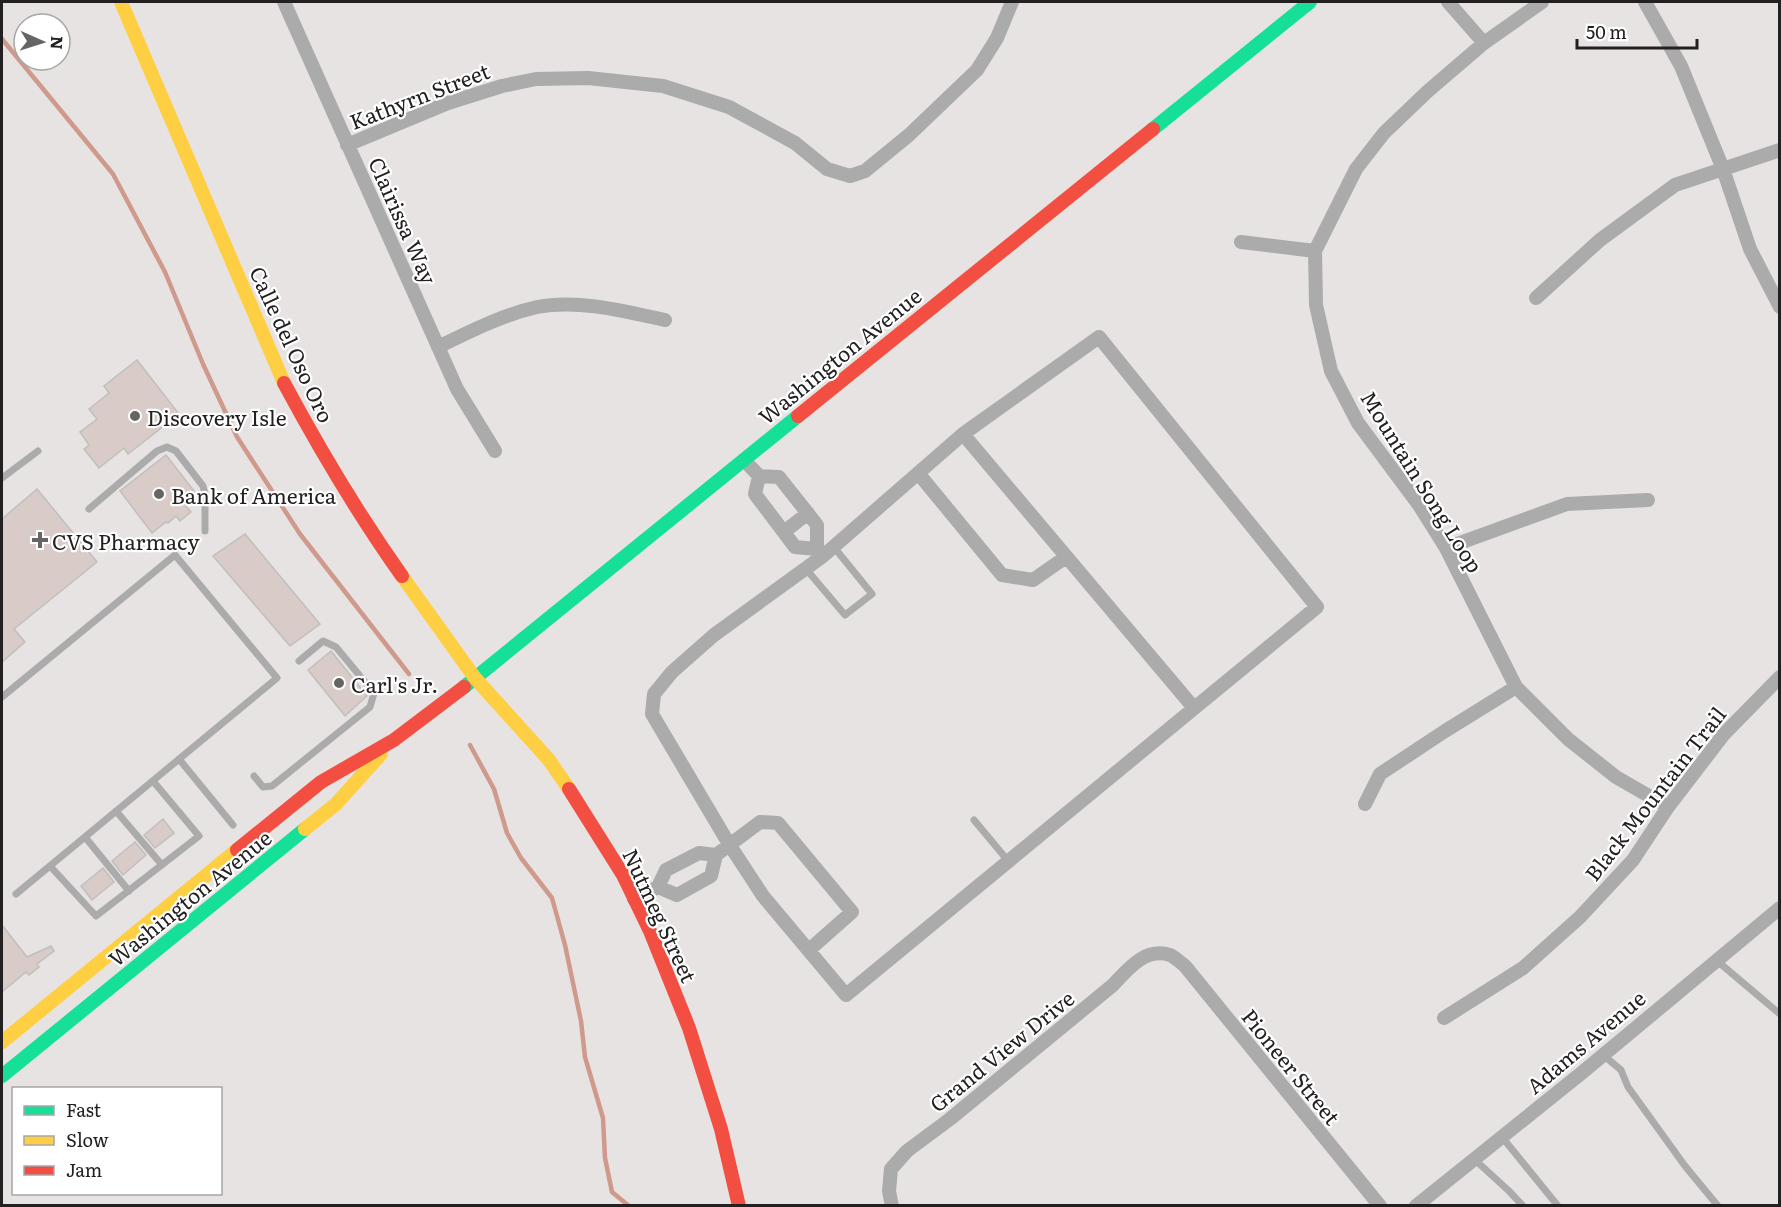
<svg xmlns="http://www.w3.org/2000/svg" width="1781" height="1207" viewBox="0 0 1781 1207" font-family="Literata,serif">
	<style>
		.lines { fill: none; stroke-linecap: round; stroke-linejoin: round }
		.stream { stroke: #cf998b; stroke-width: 4.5 }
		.building { fill: #d8cbc8; stroke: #c1bebe; stroke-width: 1.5 }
		.lane { stroke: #ababab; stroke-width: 7 }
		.street { stroke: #ababab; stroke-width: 14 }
		.fast { stroke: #16e098; stroke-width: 14 }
		.slow { stroke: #ffcf43; stroke-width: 14 }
		.jam { stroke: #f24e42; stroke-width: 14 }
		.poi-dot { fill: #676464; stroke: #fff; stroke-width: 2 }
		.labels { text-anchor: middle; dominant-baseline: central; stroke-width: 4.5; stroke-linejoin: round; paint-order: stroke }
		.street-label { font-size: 21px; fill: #222020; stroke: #fff }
		.poi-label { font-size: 21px; fill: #222020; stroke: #fff; text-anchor: start }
	</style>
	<rect width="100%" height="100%" fill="#e6e3e2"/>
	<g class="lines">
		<path class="stream" d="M 2,39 L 113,174 L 165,272 L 203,364 L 237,437 L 300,534 L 409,674
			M 470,745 L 494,789 L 507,833 L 521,858 L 552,898 L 565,945 L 581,1021 L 585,1057 L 603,1118 L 605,1158 L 612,1192 L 629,1206"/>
	</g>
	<path class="building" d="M 137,360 L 179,414 L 128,454 L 124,448 L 99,468 L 84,449 L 89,445 L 80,432 L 97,419 L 89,409 L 109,393 L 104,386 Z
		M 166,455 L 198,496 L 185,505 L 191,512 L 180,521 L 176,516 L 168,523 L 166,522 L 152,533 L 120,491 Z
		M 37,489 L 97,562 L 14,629 L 25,642 L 2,662 L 2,519 Z
		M 245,534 L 320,624 L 290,646 L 213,556 Z
		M 331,651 L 367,696 L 345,716 L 308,670 Z
		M 163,819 L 174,833 L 155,848 L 144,835 Z
		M 135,842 L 146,855 L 123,875 L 112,861 Z
		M 103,868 L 114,882 L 92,900 L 81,886 Z
		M 2,925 L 27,957 L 51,946 L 54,951 L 37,964 L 39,967 L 29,975 L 26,972 L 2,992 Z"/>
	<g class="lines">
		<path class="lane" d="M 2,478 L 38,451
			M 89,509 L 157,451 L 167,447 L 176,451 L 203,486 L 205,494 L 205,531
			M 806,569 L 845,615 L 872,594 L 833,546
			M 2,697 L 175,555 L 277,678 L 16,894
			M 179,759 L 233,825
			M 254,776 L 263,787 L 272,786 L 370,707 L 374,693 L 336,647 L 323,641 L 299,661
			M 116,811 L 162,865
			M 974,820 L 1009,862
			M 85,837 L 129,891
			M 50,866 L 96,916 L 199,836 L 153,781
			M 1716,960 L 1780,1014
			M 1603,1055 L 1621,1070 L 1628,1087 L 1685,1166 L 1718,1206
			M 1502,1137 L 1558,1206
			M 1474,1159 L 1509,1191 L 1523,1206"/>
		<path class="street" d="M 284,2 L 457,389 L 495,451
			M 1448,2 L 1484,43
			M 1542,2 L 1484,43 L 1428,91 L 1384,133 L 1356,169 L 1315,251 L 1316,305 L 1331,371 L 1358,423 L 1419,505 L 1446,548 L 1516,687 L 1568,739 L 1616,777 L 1668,807
			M 1645,2 L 1681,66 L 1723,169 L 1750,249 L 1780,307
			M 347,145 L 448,103 L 502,86 L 536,79 L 588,78 L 663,86 L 729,107 L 795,143 L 827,169 L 850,176 L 865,171 L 909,135 L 977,70 L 997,38 L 1012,2
			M 1241,242 L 1315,251
			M 1536,298 L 1600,240 L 1675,185 L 1780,150
			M 1099,337 L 1317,607 L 846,995 L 763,896 L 729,844 L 652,714 L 654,694 L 672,672 L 714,635 L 823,556 L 963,434 Z
			M 438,347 C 469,332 502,315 537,307 C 578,299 624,311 665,320
			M 963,434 L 1194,708
			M 744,460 L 759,476 L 779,477 L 817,525 L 817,549 L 823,556
			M 918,473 L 1002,575 L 1033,580 L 1066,557
			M 759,476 L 755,494 L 795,547 L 817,549
			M 784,532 L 808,513
			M 1446,548 L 1567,504 L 1648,500
			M 1365,804 L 1380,774 L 1445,731 L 1516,687
			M 658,887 L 677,895 L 711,876 L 716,855 L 760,822 L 778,823 L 852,912 L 809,950
			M 634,899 L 658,887 L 666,870 L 699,853 L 716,855
			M 1444,1018 L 1523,968 L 1580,917 L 1633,860 L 1668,807 L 1724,734 L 1780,677
			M 892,1206 L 889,1191 L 891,1169 L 907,1151 L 950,1119 L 1113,985 C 1128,969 1145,947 1170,955 C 1175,957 1181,963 1185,966 L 1380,1206
			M 1416,1206 L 1584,1071 L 1780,908"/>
		<path class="fast" d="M 1153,129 L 1310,2
			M 464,687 L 798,416
			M 2,1076 L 305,829"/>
		<path class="slow" d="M 121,2 L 284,383
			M 402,576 L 475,678 L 549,760 L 569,789
			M 305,829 L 336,804 L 381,754
			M 2,1042 L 237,850"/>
		<path class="jam" d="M 284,383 C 320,450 358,514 402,576
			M 798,416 L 1153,129
			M 569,789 L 623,875 L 650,931 L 689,1028 L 721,1129 L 739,1206
			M 237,850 L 321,782 L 394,740 L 464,687"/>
	</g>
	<g class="poi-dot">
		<circle cx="135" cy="416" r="6"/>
		<circle cx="159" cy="494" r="6"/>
		<path d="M37 531h6v6h6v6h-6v6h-6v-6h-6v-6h6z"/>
		<circle cx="339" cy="683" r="6"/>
	</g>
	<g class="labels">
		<g class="street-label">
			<text transform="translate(419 95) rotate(-21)">Kathyrn Street</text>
			<text transform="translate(404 220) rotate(66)">Clairissa Way</text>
			<text transform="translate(293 344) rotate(65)">Calle del Oso Oro</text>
			<text transform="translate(839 355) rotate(-39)">Washington Avenue</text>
			<text transform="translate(1423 481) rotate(58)">Mountain Song Loop</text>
			<text transform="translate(1654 793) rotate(-52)">Black Mountain Trail</text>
			<text transform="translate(189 897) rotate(-39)">Washington Avenue</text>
			<text transform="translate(661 915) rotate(65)">Nutmeg Street</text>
			<text transform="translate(1585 1041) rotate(-40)">Adams Avenue</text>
			<text transform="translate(1001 1050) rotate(-39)">Grand View Drive</text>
			<text transform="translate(1292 1066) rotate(51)">Pioneer Street</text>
		</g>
		<g class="poi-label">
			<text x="147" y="416">Discovery Isle</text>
			<text x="171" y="494">Bank of America</text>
			<text x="52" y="540">CVS Pharmacy</text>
			<text x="351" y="683">Carl's Jr.</text>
		</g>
	</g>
	<rect width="1781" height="1207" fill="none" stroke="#222020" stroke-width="6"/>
	<rect x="12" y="1087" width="210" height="108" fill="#ffffff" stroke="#a7a6a6" stroke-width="1.5"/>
	<rect x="24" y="1106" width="30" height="9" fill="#16e098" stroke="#a7a6a6" stroke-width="1.5"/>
	<text x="66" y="1117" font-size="18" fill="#222020">Fast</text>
	<rect x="24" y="1136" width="30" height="9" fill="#ffcf43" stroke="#a7a6a6" stroke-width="1.5"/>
	<text x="66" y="1147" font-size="18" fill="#222020">Slow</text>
	<rect x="24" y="1166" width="30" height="9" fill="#f24e42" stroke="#a7a6a6" stroke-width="1.5"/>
	<text x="66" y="1177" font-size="18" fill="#222020">Jam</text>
	<g transform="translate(42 42) rotate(93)"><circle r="28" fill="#ffffff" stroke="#a7a6a6" stroke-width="1.5"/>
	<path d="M0-4.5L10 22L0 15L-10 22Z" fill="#676464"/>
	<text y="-9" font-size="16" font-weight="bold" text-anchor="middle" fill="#222020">N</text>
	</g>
	<path d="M1577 39v9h120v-9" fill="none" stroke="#222020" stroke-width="3"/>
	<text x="1586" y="39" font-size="18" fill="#222020" stroke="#ffffff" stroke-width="4.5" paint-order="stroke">50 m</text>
</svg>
